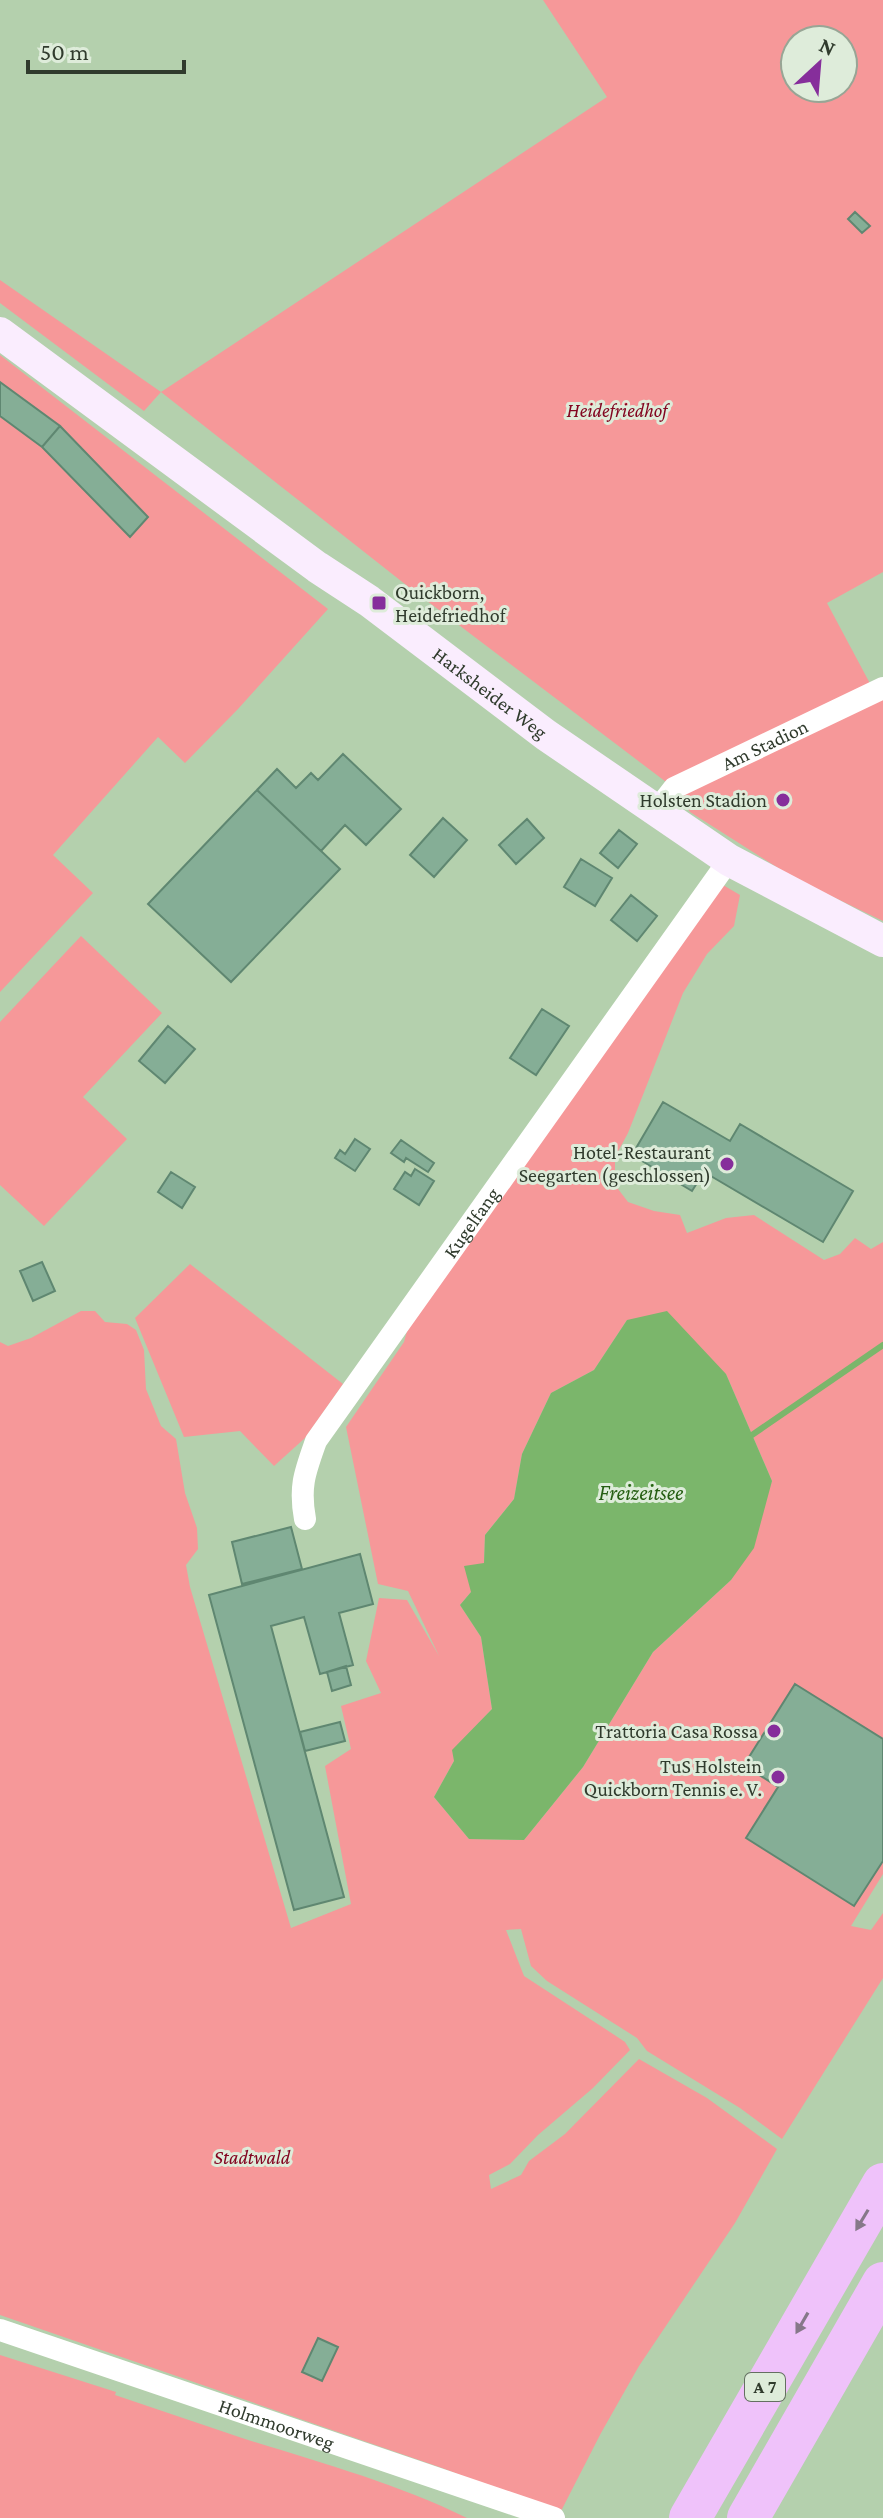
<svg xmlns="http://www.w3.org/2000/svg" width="883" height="2518" viewBox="0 0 883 2518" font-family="'Crimson Pro',serif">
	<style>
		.green { fill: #f69899; fill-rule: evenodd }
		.water { fill: #7bb66b }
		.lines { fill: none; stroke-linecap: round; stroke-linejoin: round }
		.stream { stroke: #7bb66b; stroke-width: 6 }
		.building { fill: #85ae96; stroke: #5f8771; stroke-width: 2 }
		.street { stroke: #fff; stroke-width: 22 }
		.secondary { stroke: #faedfe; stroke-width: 32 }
		.highway { stroke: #efc2fa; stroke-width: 42 }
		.oneway { fill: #867889 }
		.poi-dot { fill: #862e9b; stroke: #deecda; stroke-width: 3 }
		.labels { text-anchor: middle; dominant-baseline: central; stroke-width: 6; stroke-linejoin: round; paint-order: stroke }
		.shield { fill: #deecda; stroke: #647061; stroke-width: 2 }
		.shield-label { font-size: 18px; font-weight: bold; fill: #303b2d }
		.park-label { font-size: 20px; font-style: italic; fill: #830621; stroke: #deecda }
		.poi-label { font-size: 20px; fill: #303b2d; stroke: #deecda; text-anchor: end }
		.street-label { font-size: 20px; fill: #303b2d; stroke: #deecda }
		.water-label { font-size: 22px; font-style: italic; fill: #255e12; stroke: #deecda }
	</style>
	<rect width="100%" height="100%" fill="#b4d0ad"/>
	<path class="green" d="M 543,0 L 883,0 L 883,572 L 827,603 L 874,691 L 883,688 L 883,921 L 794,878 L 690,812 L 674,788 L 410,588 L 161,392 L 144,411 L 0,303 L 0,280 L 161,392 L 607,97 ZM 795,40 L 843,40 L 843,88 L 795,88 Z
		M 0,355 L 328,609 L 238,709 L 185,763 L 158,737 L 53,855 L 93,893 L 0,992 Z
		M 723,885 L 740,895 L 734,926 L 707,954 L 683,993 L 628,1133 L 615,1157 L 615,1185 L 628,1202 L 654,1211 L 680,1215 L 687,1233 L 726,1218 L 754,1215 L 824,1260 L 840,1254 L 855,1238 L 871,1249 L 883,1242 L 883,1874 L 851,1926 L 871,1930 L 883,1913 L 883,1978 L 782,2139 L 740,2108 L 647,2051 L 637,2038 L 547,1981 L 531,1966 L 521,1929 L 506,1930 L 524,1976 L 613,2034 L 625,2042 L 630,2050 L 593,2088 L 538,2135 L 510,2164 L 489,2175 L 491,2189 L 521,2175 L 529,2161 L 565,2134 L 639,2059 L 707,2098 L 777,2149 L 735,2223 L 639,2366 L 601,2433 L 560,2513 L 442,2468 L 0,2315 L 0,1342 L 8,1346 L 31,1338 L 81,1311 L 95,1311 L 105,1322 L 127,1324 L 136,1330 L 144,1350 L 146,1389 L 161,1426 L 176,1439 L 185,1493 L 197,1528 L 198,1549 L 186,1565 L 190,1587 L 291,1928 L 351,1904 L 325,1766 L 351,1749 L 341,1706 L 381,1693 L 366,1661 L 379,1598 L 407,1600 L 439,1656 L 408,1591 L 378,1584 L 346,1427 L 404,1342 L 413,1309 ZM 627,1320 L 726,1374 L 772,1481 L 731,1580 L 653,1652 L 583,1767 L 524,1840 L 469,1839 L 434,1797 L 454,1761 L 453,1750 L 492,1709 L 481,1637 L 460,1605 L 471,1592 L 484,1563 L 485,1535 L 514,1499 L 522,1454 L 551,1393 L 594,1370 Z
		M 81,936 L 162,1013 L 83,1097 L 127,1139 L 44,1226 L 0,1185 L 0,1022 Z
		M 190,1264 L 343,1384 L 305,1438 L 274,1466 L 240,1431 L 184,1437 L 135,1318 Z
		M 0,2355 L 116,2392 L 115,2395 C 157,2409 200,2424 242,2438 C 318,2462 396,2483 467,2518 L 0,2518 Z"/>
	<path class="water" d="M 667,1311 L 726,1374 L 772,1481 L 754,1548 L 731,1580 L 653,1652 L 583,1767 L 524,1840 L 469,1839 L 434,1797 L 454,1761 L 452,1750 L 492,1709 L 481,1637 L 460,1605 L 471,1592 L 464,1566 L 484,1563 L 485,1535 L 514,1499 L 522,1454 L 551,1393 L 594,1370 L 627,1320 Z"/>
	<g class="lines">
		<path class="stream" d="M 752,1435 L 883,1345"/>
	</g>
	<path class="building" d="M 855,212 L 870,226 L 862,233 L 848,219 Z
		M 0,382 L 60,426 L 42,447 L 0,416 Z
		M 60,426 L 148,517 L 130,537 L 42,447 Z
		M 343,754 L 401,809 L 366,845 L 345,825 L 321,851 L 257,790 L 277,769 L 296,788 L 311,773 L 318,780 Z
		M 257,790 L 340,869 L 231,982 L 148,904 Z
		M 443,818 L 467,840 L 434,877 L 410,855 Z
		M 527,819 L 544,838 L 516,864 L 499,845 Z
		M 619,830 L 637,844 L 618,868 L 600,853 Z
		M 581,859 L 612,878 L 595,906 L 564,887 Z
		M 631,895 L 657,916 L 637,941 L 611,920 Z
		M 542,1009 L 569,1026 L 536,1075 L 510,1058 Z
		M 168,1026 L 195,1049 L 165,1083 L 139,1061 Z
		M 663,1102 L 730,1141 L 740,1124 L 853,1191 L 823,1242 L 704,1172 L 692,1191 L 632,1155 Z
		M 355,1139 L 370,1149 L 355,1171 L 335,1158 L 340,1150 L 345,1154 Z
		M 401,1140 L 434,1163 L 428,1172 L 406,1158 L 404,1162 L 391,1153 Z
		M 415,1169 L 434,1181 L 419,1205 L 394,1189 L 405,1172 L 411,1176 Z
		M 171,1172 L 195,1187 L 182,1208 L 158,1192 Z
		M 42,1262 L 55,1291 L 33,1301 L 20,1271 Z
		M 291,1527 L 302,1569 L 242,1584 L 232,1542 Z
		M 360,1554 L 373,1604 L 339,1613 L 353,1665 L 320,1674 L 304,1617 L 271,1626 L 344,1897 L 294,1910 L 209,1595 Z
		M 346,1666 L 351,1685 L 332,1691 L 327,1672 Z
		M 795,1684 L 883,1739 L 883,1861 L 854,1906 L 746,1838 L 778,1787 L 744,1765 Z
		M 340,1722 L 345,1741 L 305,1751 L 300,1732 Z
		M 318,2338 L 338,2347 L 322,2381 L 302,2372 Z"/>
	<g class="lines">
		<g class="street">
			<path id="s1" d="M 656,811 L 674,788 L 883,688"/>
			<path id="s2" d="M 305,1519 C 299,1486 305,1472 316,1441 L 729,860"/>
			<path id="s3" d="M 0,2330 L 554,2518"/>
		</g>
		<path class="secondary" id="s4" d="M 0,333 L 317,567 L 369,601 L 546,735 L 729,860 L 883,941"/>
		<path class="highway" d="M 690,2518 L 883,2184
			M 748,2518 L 883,2283"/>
	</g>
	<defs><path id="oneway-solid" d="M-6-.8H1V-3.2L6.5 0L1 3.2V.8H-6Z" transform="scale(2)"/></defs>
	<g class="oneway">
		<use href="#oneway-solid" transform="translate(862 2220) rotate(121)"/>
		<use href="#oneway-solid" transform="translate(802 2323) rotate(120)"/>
	</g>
	<g class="poi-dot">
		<rect x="371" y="595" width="16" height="16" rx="4"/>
		<circle cx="783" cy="800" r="8"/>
		<circle cx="727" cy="1164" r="8"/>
		<circle cx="774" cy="1731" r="8"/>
		<circle cx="778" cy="1777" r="8"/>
	</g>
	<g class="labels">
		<rect class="shield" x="745" y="2373" width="40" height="28" rx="6"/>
		<g class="shield-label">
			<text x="765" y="2387">A 7</text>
		</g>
		<g class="park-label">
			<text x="617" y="410">Heidefriedhof</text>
			<text x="252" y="2157">Stadtwald</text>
		</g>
		<g class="poi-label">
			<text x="395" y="592" text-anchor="start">Quickborn,<tspan x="395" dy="23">Heidefriedhof</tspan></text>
			<text x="767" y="800">Holsten Stadion</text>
			<text x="711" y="1152">Hotel-Restaurant<tspan x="711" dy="23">Seegarten (geschlossen)</tspan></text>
			<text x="758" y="1731">Trattoria Casa Rossa</text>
			<text x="762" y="1766">TuS Holstein<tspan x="762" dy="23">Quickborn Tennis e. V.</tspan></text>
		</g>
		<g class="street-label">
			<text stroke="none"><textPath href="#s4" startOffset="608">Harksheider Weg</textPath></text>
			<text stroke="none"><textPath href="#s1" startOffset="130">Am Stadion</textPath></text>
			<text stroke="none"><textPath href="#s2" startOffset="348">Kugelfang</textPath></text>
			<text stroke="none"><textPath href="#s3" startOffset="292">Holmmoorweg</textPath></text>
		</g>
		<g class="water-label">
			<text x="641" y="1492">Freizeitsee</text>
		</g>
	</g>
	<g transform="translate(819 64) rotate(26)"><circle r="38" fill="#deecda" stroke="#98a595" stroke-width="2"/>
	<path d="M0-6L14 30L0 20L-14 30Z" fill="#862e9b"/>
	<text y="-12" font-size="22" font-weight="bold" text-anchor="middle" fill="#303b2d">N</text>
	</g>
	<path d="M28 60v12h156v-12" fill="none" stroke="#303b2d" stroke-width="4"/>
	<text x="40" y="60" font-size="24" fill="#303b2d" stroke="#deecda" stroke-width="6" paint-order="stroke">50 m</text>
</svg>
